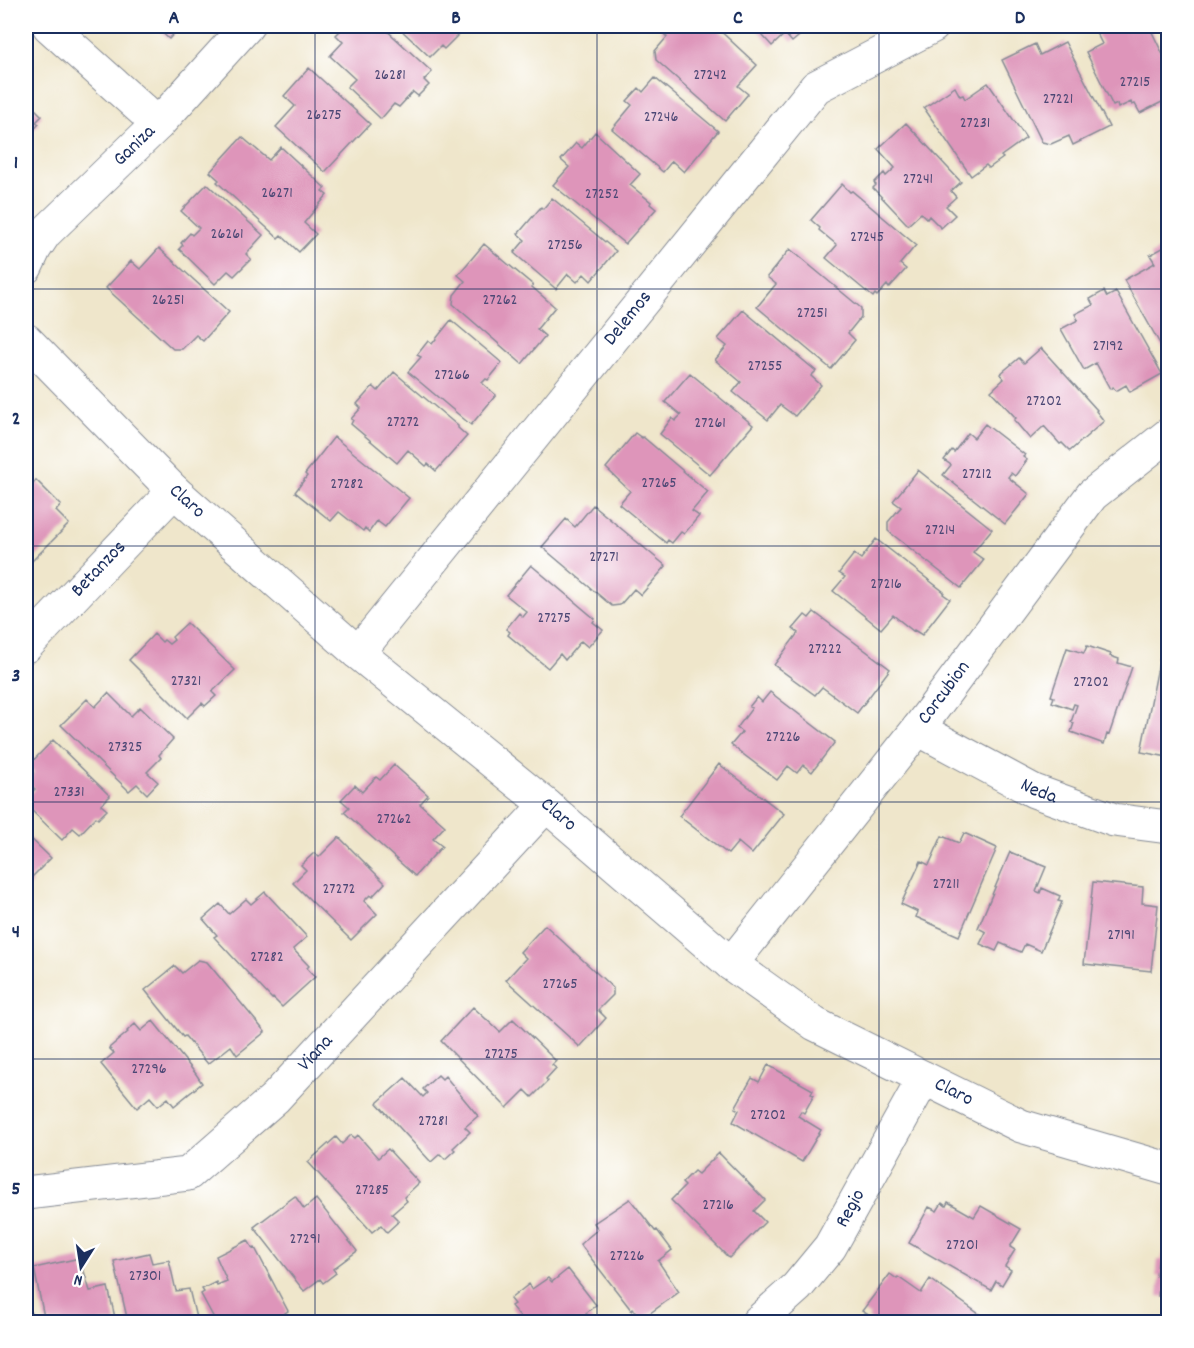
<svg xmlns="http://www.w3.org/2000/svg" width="1194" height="1348" viewBox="0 0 1194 1348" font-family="Dekko,sans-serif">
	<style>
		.building { fill: #de95ba }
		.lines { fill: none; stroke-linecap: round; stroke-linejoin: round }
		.minor-casing { stroke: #858a94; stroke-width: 35 }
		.minor { stroke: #fff; stroke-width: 33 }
		.grid { fill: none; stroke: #1b2f5e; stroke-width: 1.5; stroke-opacity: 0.55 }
		.labels { text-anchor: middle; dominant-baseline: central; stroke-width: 4.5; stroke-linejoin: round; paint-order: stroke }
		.number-label { font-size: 16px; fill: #4c4875 }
		.street-label { font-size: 20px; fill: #1b2f5e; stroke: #fff }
		.neatline { fill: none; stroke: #1b2f5e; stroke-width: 2 }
		.grid-label { font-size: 20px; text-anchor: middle; font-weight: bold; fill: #1b2f5e }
	</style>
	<rect width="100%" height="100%" fill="#fff"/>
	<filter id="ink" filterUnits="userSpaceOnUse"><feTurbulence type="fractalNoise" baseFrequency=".0167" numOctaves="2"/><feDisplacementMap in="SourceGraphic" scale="12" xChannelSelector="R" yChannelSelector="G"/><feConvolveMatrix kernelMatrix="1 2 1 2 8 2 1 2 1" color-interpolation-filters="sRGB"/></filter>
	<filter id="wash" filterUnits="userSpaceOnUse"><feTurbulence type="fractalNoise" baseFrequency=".008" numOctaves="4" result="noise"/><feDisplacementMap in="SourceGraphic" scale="24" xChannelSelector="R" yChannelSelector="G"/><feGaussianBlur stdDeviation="1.35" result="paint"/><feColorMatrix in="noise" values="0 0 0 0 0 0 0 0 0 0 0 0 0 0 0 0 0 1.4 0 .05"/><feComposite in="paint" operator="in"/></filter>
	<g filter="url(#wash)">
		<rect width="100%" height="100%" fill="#efe6cb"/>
		<g id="blocks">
			<path class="building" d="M 155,26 L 181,26 L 169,39 Z
				M 345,26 L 382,26 L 432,72 L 424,80 L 429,85 L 418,96 L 413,92 L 399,107 L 394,104 L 381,119 L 347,87 L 355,79 L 330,56 L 343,42 L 336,35 Z
				M 397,26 L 467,26 L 444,49 L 441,46 L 430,57 Z
				M 664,26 L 715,26 L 757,65 L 738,86 L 748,94 L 725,121 L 656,60 L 655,51 L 667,37 L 660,30 Z
				M 754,26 L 811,26 L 792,42 L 785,34 L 772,46 Z
				M 1093,26 L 1149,26 L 1168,65 L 1168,99 L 1140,113 L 1135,104 L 1132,105 L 1131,102 L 1118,108 L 1117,104 L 1113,106 L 1086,52 L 1102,44 Z
				M 1160,26 L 1168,26 L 1168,43 Z
				M 1065,42 L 1109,127 L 1073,145 L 1069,136 L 1051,144 L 1042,142 L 1002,60 L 1035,44 L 1040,55 Z
				M 309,68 L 370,124 L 325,172 L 276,127 L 295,106 L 284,96 Z
				M 655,78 L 718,131 L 684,172 L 672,161 L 663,172 L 612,129 L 632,105 L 627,101 L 639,88 L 643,92 Z
				M 988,83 L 1026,138 L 1001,156 L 1003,158 L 989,168 L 986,165 L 971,176 L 924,108 L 955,87 L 960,96 L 963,95 L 965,99 Z
				M 26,100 L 42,116 L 36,122 L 39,124 L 26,138 Z
				M 906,123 L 961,182 L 951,191 L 956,197 L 946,206 L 955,215 L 941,228 L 929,216 L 927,219 L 921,213 L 908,225 L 873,188 L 876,185 L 874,183 L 884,173 L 886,176 L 895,168 L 878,149 Z
				M 595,132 L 640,174 L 630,185 L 651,202 L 650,204 L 656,209 L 625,244 L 553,185 L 569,167 L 561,160 L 576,143 L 582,148 Z
				M 242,137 L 269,160 L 281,147 L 325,188 L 322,191 L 327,195 L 304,223 L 316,234 L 299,252 L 281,235 L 278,238 L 217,182 L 219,180 L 210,172 Z
				M 26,149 L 32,155 L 26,162 Z
				M 207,184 L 263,235 L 246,254 L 251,259 L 234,276 L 228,271 L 215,284 L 179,249 L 183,245 L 181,243 L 190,233 L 192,235 L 199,228 L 181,211 Z
				M 842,184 L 850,192 L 852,191 L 916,245 L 900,264 L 906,269 L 889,288 L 887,285 L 877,296 L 875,294 L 873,297 L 826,258 L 837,245 L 819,230 L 820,228 L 811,220 Z
				M 552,198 L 616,251 L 591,281 L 584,274 L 577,282 L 568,274 L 556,289 L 514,253 L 525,240 L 518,234 L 541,207 L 543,209 Z
				M 484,244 L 533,285 L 532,287 L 555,307 L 537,329 L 545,336 L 522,364 L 453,304 L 454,295 L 465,281 L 458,275 Z
				M 1168,245 L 1168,358 L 1124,280 L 1155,263 L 1150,255 Z
				M 159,248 L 229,312 L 203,341 L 196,335 L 182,349 L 173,349 L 106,288 L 131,261 L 140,269 Z
				M 790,249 L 861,308 L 861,317 L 848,333 L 855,340 L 831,369 L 757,307 L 776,284 L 767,277 Z
				M 1104,291 L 1107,297 L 1116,292 L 1162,374 L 1130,392 L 1126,385 L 1116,391 L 1113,387 L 1110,389 L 1096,363 L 1084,370 L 1061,329 L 1078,320 L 1075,314 L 1093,305 L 1090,299 Z
				M 743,310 L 816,371 L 811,376 L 821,385 L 795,416 L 780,405 L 768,420 L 733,392 L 741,382 L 715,360 L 727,346 L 718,339 Z
				M 451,320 L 502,363 L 488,380 L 486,379 L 482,383 L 496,395 L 471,425 L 408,372 L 421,357 L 417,355 L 428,341 L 432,344 Z
				M 1041,348 L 1097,410 L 1096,411 L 1104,421 L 1070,451 L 1062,443 L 1060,444 L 1044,426 L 1030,439 L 1014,420 L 1016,418 L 991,391 L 1004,379 L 1000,374 L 1019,358 L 1024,363 Z
				M 394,372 L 458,426 L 458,428 L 467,436 L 436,471 L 428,464 L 426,466 L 408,450 L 397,463 L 351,424 L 353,420 L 351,419 L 361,408 L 357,404 L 373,386 L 378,391 Z
				M 690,373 L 753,425 L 710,475 L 660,434 L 672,418 L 675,421 L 681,415 L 665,402 Z
				M 985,424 L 1025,455 L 1023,457 L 1027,460 L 1015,476 L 1011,473 L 1008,477 L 1029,494 L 1005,524 L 943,475 L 951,465 L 944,460 L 952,450 L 954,452 L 968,433 L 974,438 Z
				M 635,433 L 642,438 L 643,437 L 708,492 L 692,511 L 699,516 L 684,534 L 681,532 L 672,543 L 668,540 L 666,543 L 619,504 L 630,491 L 606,468 Z
				M 334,437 L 409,498 L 385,527 L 377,521 L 369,532 L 365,528 L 363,531 L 339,512 L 331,521 L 295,492 L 307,476 L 305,474 Z
				M 918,470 L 992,529 L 973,552 L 984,560 L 961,588 L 888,531 L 888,522 L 901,507 L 893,501 Z
				M 26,477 L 33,484 L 36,480 L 61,505 L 56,511 L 69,524 L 31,562 L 26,557 Z
				M 593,505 L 666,566 L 641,595 L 634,589 L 620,605 L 612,606 L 542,547 L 566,519 L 575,527 Z
				M 876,539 L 944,592 L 943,594 L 950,599 L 922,635 L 914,630 L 913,631 L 893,615 L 881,629 L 833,591 L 845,577 L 839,573 L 854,554 L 861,559 Z
				M 531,565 L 595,619 L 593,622 L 603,630 L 588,647 L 581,641 L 565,660 L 560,654 L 548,668 L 508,635 L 510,632 L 506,629 L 519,613 L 523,617 L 527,612 L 506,595 Z
				M 814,612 L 890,669 L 857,713 L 822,687 L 815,695 L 774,665 L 798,633 L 793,629 L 805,615 L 809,618 Z
				M 187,623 L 235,670 L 212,692 L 216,696 L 205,706 L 202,703 L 187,718 L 129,660 L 154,634 L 162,642 L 164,640 L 169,644 L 174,640 L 172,637 Z
				M 1087,646 L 1111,654 L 1110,656 L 1119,659 L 1118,663 L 1132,667 L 1109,735 L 1107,734 L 1104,744 L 1071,732 L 1074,723 L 1071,722 L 1077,705 L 1074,704 L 1072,709 L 1052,702 L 1054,697 L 1051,696 L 1067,648 L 1084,653 Z
				M 1160,657 L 1168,658 L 1168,757 L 1141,752 Z
				M 770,692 L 835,742 L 812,772 L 803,765 L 797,773 L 788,766 L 777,780 L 731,745 L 742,732 L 737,728 L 752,708 L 749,707 L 757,697 L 762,702 Z
				M 108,693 L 131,716 L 140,707 L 173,739 L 159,755 L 161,758 L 147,772 L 158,782 L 147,794 L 137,784 L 129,791 L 61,725 L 87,699 L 95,707 Z
				M 53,740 L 110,796 L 101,805 L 107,810 L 98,819 L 96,817 L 80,834 L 73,828 L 62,840 L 26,805 L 26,799 L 35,789 L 26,781 L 34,773 L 27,767 Z
				M 719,764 L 784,814 L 752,854 L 738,842 L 728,854 L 679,816 Z
				M 394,765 L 428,795 L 420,804 L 445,826 L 433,839 L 442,846 L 415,876 L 344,812 L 349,807 L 341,800 L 355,785 L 362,792 L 376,777 L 380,780 Z
				M 964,833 L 997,848 L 959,936 L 916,917 L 918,912 L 901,904 L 921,861 L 929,865 L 942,836 L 959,843 Z
				M 26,834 L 51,858 L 29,880 L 32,883 L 26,890 Z
				M 339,837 L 385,883 L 372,897 L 370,895 L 364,901 L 377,914 L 351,940 L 293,883 L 306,870 L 301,865 L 314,853 L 319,857 Z
				M 1010,852 L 1046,867 L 1036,891 L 1040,893 L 1042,888 L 1060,896 L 1058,901 L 1062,902 L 1041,951 L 1025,944 L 1021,952 L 1000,943 L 996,951 L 980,944 L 986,932 L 978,928 Z
				M 1093,882 L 1143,887 L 1142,903 L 1158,905 L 1151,971 L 1084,964 Z
				M 265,892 L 307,937 L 293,949 L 309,966 L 307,968 L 315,977 L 282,1007 L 273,998 L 272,999 L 214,937 L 217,935 L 203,919 L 220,904 L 229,914 L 246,899 L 251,904 Z
				M 545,925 L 613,988 L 613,995 L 598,1010 L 606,1018 L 580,1047 L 506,980 L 526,958 L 520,952 Z
				M 198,960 L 207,962 L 265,1032 L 237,1055 L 231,1046 L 208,1064 L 185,1036 L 183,1037 L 145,990 L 175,966 L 182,973 Z
				M 473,1007 L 500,1032 L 513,1019 L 556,1061 L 552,1065 L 556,1068 L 546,1079 L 548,1081 L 532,1097 L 525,1090 L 507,1108 L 441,1041 Z
				M 153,1021 L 196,1074 L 202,1083 L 174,1106 L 168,1098 L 158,1106 L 150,1097 L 137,1108 L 101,1064 L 114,1053 L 109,1048 L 128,1032 L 127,1031 L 135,1024 L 141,1031 Z
				M 768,1065 L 813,1090 L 811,1094 L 814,1095 L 804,1113 L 801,1111 L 798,1116 L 821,1130 L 802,1162 L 733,1122 L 739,1110 L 735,1108 L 752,1078 L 759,1082 Z
				M 438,1075 L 442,1079 L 445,1076 L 478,1116 L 465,1127 L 470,1132 L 453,1148 L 455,1150 L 445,1159 L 440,1154 L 431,1162 L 377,1103 L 405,1078 L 423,1097 L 427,1093 L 423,1089 Z
				M 351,1135 L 355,1138 L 358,1135 L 378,1158 L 388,1149 L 419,1183 L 404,1197 L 407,1201 L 392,1214 L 399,1221 L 387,1232 L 381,1225 L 372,1232 L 308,1162 L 336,1137 L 342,1144 Z
				M 719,1153 L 765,1200 L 754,1211 L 765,1222 L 729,1258 L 671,1200 L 685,1186 L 682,1183 L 694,1171 L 698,1174 Z
				M 295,1196 L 304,1209 L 316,1199 L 357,1251 L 333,1269 L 336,1273 L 323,1283 L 320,1279 L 304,1291 L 254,1227 Z
				M 630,1199 L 655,1231 L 657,1230 L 672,1250 L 658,1261 L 679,1292 L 642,1319 L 633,1309 L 632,1311 L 580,1244 L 598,1229 L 594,1223 Z
				M 948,1202 L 974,1217 L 981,1206 L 1021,1229 L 1010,1247 L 1015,1250 L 1005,1266 L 1011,1270 L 1002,1285 L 996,1281 L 991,1290 L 909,1243 L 929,1207 L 937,1211 L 942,1203 L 946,1206 Z
				M 1165,1230 L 1168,1230 L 1168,1297 L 1158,1296 L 1160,1277 L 1156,1276 L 1158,1260 L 1162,1260 Z
				M 248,1240 L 253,1249 L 255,1248 L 288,1311 L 285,1313 L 291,1322 L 216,1322 L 201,1294 L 204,1292 L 202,1289 L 216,1282 L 217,1285 L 227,1281 L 216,1256 Z
				M 149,1253 L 152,1263 L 169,1260 L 176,1291 L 189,1289 L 197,1322 L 128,1322 L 114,1261 Z
				M 80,1258 L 90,1291 L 108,1287 L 116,1322 L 45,1322 L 34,1268 Z
				M 568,1269 L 596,1305 L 586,1313 L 593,1322 L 524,1322 L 511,1306 L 514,1304 L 510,1299 L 529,1284 L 532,1289 L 548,1278 L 552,1282 Z
				M 890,1274 L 897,1279 L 898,1277 L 921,1293 L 930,1279 L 979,1314 L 977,1317 L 985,1322 L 873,1322 L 868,1319 L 870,1316 L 862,1311 Z
				M 26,1293 L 33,1322 L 26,1322 Z"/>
		</g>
	</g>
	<g filter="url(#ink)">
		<use href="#blocks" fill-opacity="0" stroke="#858a94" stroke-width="1.5"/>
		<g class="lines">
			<defs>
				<g id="minor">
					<path d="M 49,26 L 158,124"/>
					<path id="s1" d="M 26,267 L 35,248 L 45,233 L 158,124 L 247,26"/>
					<path id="s2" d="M 26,340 L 174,491 L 358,653 L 546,805 L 731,964 L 815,1024 L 1021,1126 L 1168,1169"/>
					<path id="s3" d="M 26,646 L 174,491"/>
					<path id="s4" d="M 358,653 L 816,87 L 933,26"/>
					<path id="s5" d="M 918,729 L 1034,791 L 1114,820 L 1168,827"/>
					<path id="s6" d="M 731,964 L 918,729 L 1092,495 L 1168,435"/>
					<path id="s7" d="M 26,1193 L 188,1174 L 275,1098 L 546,805"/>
					<path id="s8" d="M 758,1322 L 797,1287 L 830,1247 L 924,1078"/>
				</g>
			</defs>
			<use href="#minor" class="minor-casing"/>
			<use href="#minor" class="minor"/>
		</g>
	</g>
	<path class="grid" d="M 315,26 L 315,1322M 597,26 L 597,1322M 879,26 L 879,1322M 26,289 L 1168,289M 26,546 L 1168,546M 26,802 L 1168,802M 26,1059 L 1168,1059"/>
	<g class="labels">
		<g class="number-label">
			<text x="390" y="75">26281</text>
			<text x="710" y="75">27242</text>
			<text x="1135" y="82">27215</text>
			<text x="1058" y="99">27221</text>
			<text x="324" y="115">26275</text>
			<text x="661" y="117">27246</text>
			<text x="975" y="123">27231</text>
			<text x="918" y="179">27241</text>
			<text x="277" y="193">26271</text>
			<text x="602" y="194">27252</text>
			<text x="227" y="234">26261</text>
			<text x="867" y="237">27245</text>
			<text x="565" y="245">27256</text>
			<text x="168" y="300">26251</text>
			<text x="500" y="300">27262</text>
			<text x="812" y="313">27251</text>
			<text x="1108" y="346">27192</text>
			<text x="765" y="366">27255</text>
			<text x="452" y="375">27266</text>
			<text x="1044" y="401">27202</text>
			<text x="403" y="422">27272</text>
			<text x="710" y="423">27261</text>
			<text x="977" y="474">27212</text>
			<text x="659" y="483">27265</text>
			<text x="347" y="484">27282</text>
			<text x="940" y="530">27214</text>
			<text x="604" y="557">27271</text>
			<text x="886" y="584">27216</text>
			<text x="554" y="618">27275</text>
			<text x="825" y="649">27222</text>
			<text x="186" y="681">27321</text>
			<text x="1091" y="682">27202</text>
			<text x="783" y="737">27226</text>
			<text x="125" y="747">27325</text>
			<text x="69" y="792">27331</text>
			<text x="394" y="819">27262</text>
			<text x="946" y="884">27211</text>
			<text x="339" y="889">27272</text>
			<text x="1121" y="935">27191</text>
			<text x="267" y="957">27282</text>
			<text x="560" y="984">27265</text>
			<text x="501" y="1054">27275</text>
			<text x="149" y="1069">27296</text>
			<text x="768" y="1115">27202</text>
			<text x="433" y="1121">27281</text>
			<text x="372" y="1190">27285</text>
			<text x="718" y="1205">27216</text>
			<text x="305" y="1239">27291</text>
			<text x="962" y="1245">27201</text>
			<text x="627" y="1256">27226</text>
			<text x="145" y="1276">27301</text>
		</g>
		<g class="street-label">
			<text stroke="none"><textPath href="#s1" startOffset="164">Ganiza</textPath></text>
			<text stroke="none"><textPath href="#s4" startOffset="430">Delemos</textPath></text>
			<text stroke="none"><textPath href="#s2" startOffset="228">Claro</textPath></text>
			<text stroke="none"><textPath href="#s3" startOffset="106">Betanzos</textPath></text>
			<text stroke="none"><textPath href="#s6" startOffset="345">Corcubion</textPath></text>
			<text stroke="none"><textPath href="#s5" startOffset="136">Neda</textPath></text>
			<text stroke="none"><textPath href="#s2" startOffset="714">Claro</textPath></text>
			<text stroke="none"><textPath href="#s7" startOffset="339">Viana</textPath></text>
			<text stroke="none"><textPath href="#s2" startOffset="1200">Claro</textPath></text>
			<text stroke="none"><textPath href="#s8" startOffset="148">Regio</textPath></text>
		</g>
	</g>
	<rect width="1194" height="1348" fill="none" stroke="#fff" stroke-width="66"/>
	<g transform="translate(81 1267) rotate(192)" stroke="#ffffff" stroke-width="4.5" paint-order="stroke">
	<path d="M0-4.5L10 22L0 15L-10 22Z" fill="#1b2f5e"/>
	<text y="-9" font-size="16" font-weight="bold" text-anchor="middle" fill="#1b2f5e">N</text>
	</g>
	<rect x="33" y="33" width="1128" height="1282" class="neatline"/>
	<g class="grid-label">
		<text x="174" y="23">A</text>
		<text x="456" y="23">B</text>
		<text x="738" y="23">C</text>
		<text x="1020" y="23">D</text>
		<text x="16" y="168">1</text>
		<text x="16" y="424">2</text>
		<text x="16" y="681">3</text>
		<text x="16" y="937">4</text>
		<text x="16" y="1194">5</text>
	</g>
</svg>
